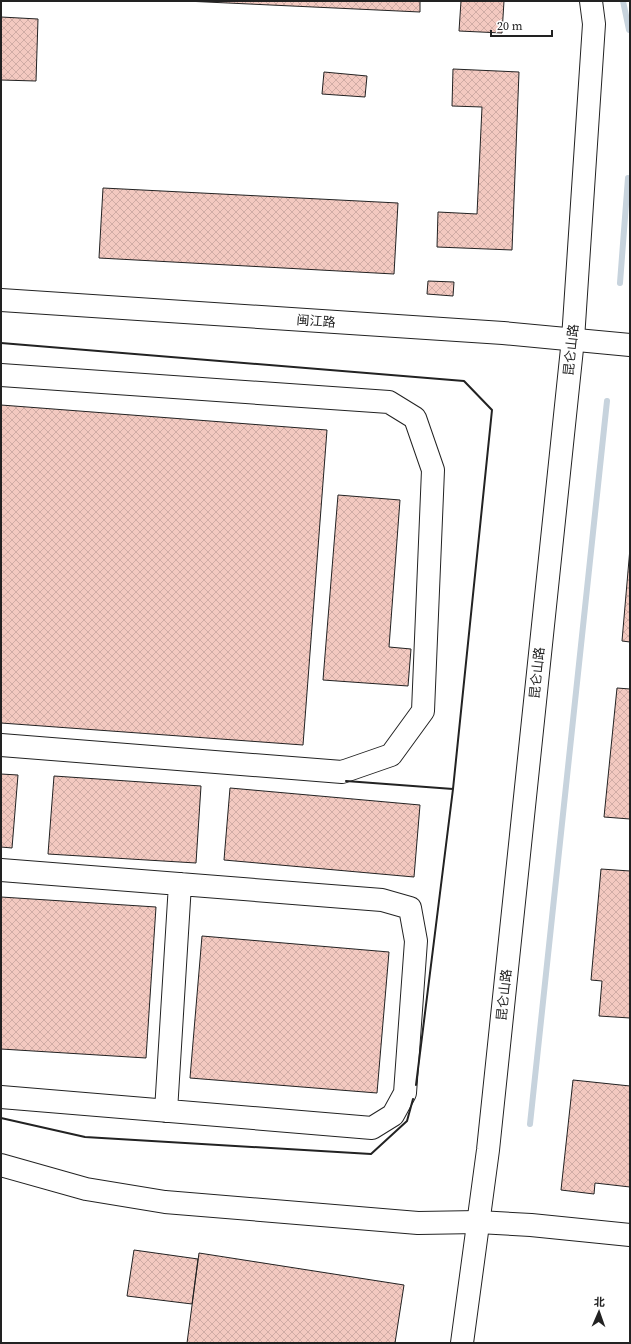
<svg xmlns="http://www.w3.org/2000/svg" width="631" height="1344" viewBox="0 0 631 1344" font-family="'Source Serif 4','Noto Sans SC',serif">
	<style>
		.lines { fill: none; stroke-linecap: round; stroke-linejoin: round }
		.stream { stroke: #c7d3dd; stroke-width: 6 }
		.building { fill: url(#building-cross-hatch); stroke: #222 }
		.minor-casing { stroke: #222; stroke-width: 24 }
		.major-casing { stroke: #222; stroke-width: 24 }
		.minor { stroke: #fff; stroke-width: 22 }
		.major { stroke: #fff; stroke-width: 22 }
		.wall { stroke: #222; stroke-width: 2 }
		.labels { text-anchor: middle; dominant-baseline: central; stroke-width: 3; stroke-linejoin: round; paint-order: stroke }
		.street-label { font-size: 13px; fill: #222; stroke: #fff }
	</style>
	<defs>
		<pattern id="building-cross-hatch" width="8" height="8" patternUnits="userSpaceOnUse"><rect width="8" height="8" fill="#f3c9c0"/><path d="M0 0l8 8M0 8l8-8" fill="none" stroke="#d0aca5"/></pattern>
	</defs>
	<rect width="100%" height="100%" fill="#fff"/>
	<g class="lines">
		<path class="stream" d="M 623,1 L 629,30
			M 620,283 L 628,178
			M 530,1124 L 607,401"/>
	</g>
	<path class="building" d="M 185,1 L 420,1 L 420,12 Z
		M 461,1 L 504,1 L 502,33 L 459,31 Z
		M 1,17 L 38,19 L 36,81 L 1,80 Z
		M 453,69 L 519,72 L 512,250 L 437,247 L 438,212 L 477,214 L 482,107 L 452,106 Z
		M 324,72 L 367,76 L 365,97 L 322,94 Z
		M 103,188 L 398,203 L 394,274 L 99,258 Z
		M 428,281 L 454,282 L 453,296 L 427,294 Z
		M 1,405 L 327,430 L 303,745 L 1,723 Z
		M 338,495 L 400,500 L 389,647 L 411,649 L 408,686 L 323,680 Z
		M 630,548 L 630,642 L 622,641 Z
		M 617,688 L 630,689 L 630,819 L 604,817 Z
		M 1,774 L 18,775 L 12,848 L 1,847 Z
		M 54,776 L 201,786 L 196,863 L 48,854 Z
		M 230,788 L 420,805 L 414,877 L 224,860 Z
		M 601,869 L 630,871 L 630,1018 L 599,1016 L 602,981 L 591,980 Z
		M 1,897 L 156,907 L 146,1058 L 1,1049 Z
		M 202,936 L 389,952 L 377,1093 L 190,1078 Z
		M 573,1080 L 630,1086 L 630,1187 L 595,1183 L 594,1194 L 561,1190 Z
		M 134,1250 L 198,1259 L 192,1304 L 127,1296 Z
		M 199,1253 L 404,1285 L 395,1343 L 187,1343 Z"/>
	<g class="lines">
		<defs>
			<path id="minor" d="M 1,300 L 503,333 L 630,345
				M 1,375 L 389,402 L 415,418 L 433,470 L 423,711 L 391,755 L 342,772 L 1,745
				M 1,870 L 382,900 L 410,908 L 416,941 L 405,1093 L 393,1115 L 372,1128 L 1,1097
				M 166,1111 L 180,884
				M 1,1165 L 86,1189 L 165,1202 L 418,1223 L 478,1222 L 531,1225 L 630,1235"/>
			<path id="major" d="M 462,1343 L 488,1150 L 573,339 L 594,24 L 591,1"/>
		</defs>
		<use href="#minor" class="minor-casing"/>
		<use href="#major" class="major-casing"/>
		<use href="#minor" class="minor"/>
		<use href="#major" class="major"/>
		<path class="wall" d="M 1,343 L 464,381 L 492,410 L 453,789 L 416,1085
			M 346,781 L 453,789
			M 1,1118 L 85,1137 L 371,1154 L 407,1121 L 413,1099"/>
	</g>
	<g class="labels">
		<g class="street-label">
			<text transform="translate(316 321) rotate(4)">闽江路</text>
			<text transform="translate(571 350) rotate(-84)">昆仑山路</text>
			<text transform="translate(537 673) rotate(-84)">昆仑山路</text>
			<text transform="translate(504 995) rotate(-84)">昆仑山路</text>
		</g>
	</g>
	<rect width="631" height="1344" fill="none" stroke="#222222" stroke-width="4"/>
	<g transform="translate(599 1312) rotate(2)" stroke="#ffffff" stroke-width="3" paint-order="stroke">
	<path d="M0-3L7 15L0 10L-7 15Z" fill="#222222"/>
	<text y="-6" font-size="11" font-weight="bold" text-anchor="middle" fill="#222222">北</text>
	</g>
	<path d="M491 30v6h61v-6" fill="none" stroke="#222222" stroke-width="2"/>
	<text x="497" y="30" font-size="12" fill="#222222" stroke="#ffffff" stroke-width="3" paint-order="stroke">20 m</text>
</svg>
